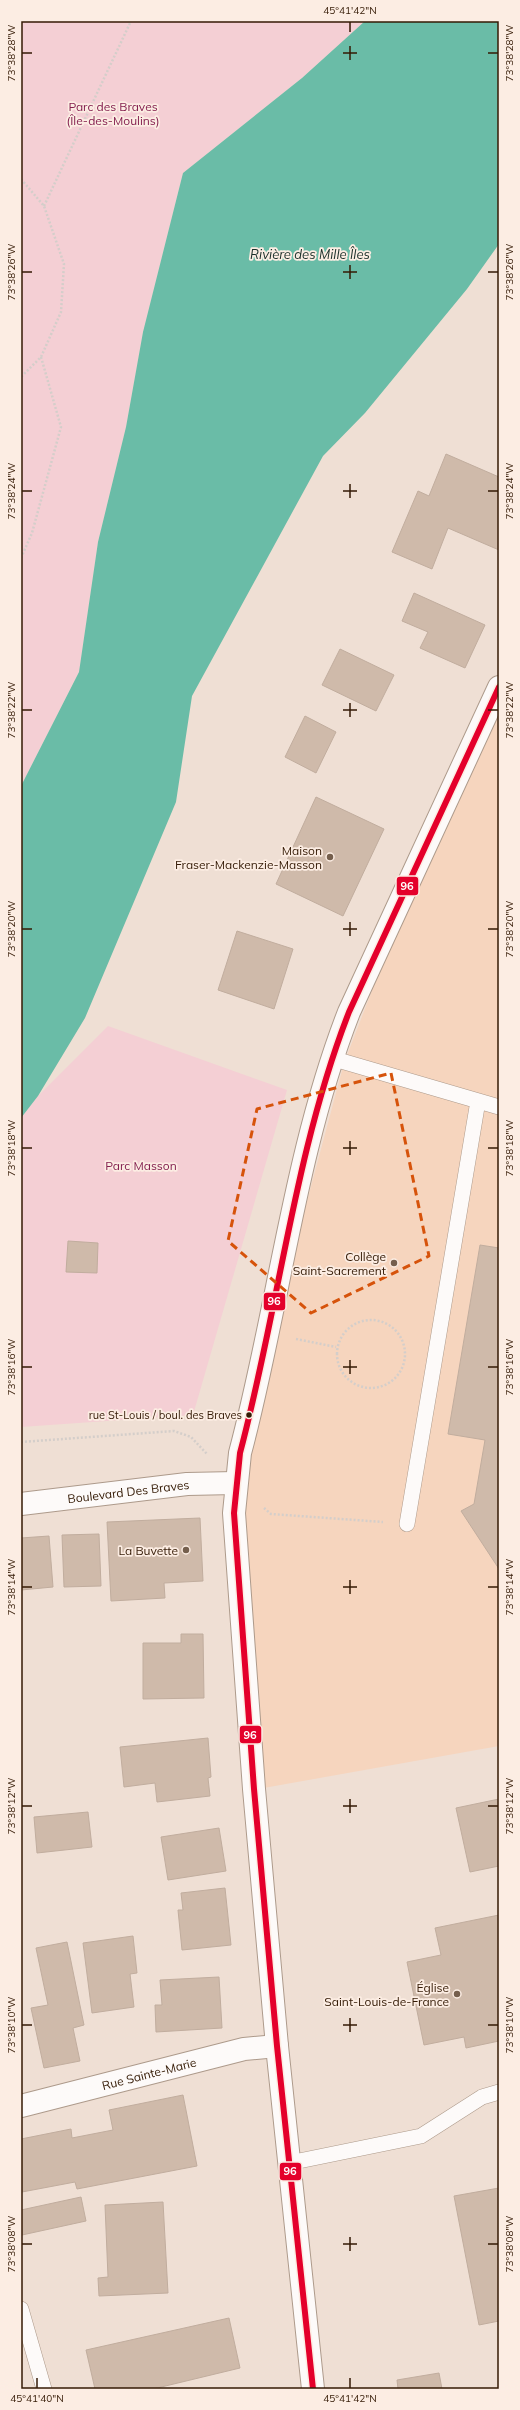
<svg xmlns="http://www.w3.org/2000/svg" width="520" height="2410" viewBox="0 0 520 2410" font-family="Mulish,sans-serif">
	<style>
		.built { fill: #f6d5be }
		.green { fill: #f4cfd4 }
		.water { fill: #6abca7 }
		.building { fill: #cfbaaa; stroke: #c1ad9e }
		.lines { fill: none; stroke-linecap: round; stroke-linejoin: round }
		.lane-casing { stroke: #ad9a8b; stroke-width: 16 }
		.street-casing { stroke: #ad9a8b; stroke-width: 24 }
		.secondary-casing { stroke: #ad9a8b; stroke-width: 24 }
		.path { stroke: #d4ceca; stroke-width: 2.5; stroke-dasharray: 2 2; stroke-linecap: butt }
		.lane { stroke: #fdfaf9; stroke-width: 15 }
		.street { stroke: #fdfaf9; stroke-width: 22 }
		.secondary { stroke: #fdfaf9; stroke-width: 22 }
		.bus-1-casing { stroke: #fcede3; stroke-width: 9 }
		.bus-1 { stroke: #e4002b; stroke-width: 6 }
		.marked { fill: none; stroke: #d6530b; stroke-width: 3; stroke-dasharray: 8 5; stroke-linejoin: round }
		.ticks { fill: none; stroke: #341a05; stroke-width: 1.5 }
		.poi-dot { fill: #755f4d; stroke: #fcede3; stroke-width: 1.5 }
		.bus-dot { fill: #341a05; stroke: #fcede3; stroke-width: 1.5 }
		.labels { text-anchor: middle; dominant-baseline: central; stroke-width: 3.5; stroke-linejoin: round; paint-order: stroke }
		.bus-label { font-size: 11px; fill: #341a05; stroke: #fcede3; text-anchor: end }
		.park-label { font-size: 12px; fill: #841f4f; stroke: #fcede3 }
		.poi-label { font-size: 12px; fill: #341a05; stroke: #fcede3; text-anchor: end }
		.street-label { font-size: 12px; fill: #341a05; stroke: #fcede3 }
		.water-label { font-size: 13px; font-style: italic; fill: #1a2f29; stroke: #fcede3 }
		.line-badge { stroke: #fcede3; stroke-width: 1.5 }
		.badge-label { font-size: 11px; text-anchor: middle; font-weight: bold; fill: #fff }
		.neatline { fill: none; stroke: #341a05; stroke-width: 1.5 }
		.ticks-label { font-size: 10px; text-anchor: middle; fill: #341a05 }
	</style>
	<rect width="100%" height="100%" fill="#efdfd4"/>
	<path class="built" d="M 499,710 L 499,1746 L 258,1789 L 237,1489 L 271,1336 L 344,1063 L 378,975 Z"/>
	<path class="green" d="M 21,21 L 365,21 L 302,78 L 183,173 L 143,332 L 126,427 L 98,542 L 79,672 L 21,786 Z
		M 108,1026 L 287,1090 L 193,1415 L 21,1427 L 21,1118 L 38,1096 Z"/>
	<path class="water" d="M 365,21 L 499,21 L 499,244 L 467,289 L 365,413 L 323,456 L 192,696 L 176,802 L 85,1018 L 38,1096 L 21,1118 L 21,786 L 79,672 L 98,542 L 126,427 L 143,332 L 183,173 L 302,78 Z"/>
	<path class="building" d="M 446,454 L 499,477 L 499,550 L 448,528 L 432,569 L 392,552 L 418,491 L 429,496 Z
		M 414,593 L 485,625 L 465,668 L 420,648 L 428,632 L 402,621 Z
		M 340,649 L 394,675 L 376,711 L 322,685 Z
		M 305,716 L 336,732 L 316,773 L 285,757 Z
		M 316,797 L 384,829 L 343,916 L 276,884 Z
		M 237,931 L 293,949 L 274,1009 L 218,990 Z
		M 68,1241 L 98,1243 L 97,1273 L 66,1272 Z
		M 480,1245 L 499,1248 L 499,1569 L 461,1511 L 474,1504 L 485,1440 L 448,1434 Z
		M 200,1518 L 203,1581 L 164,1583 L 165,1598 L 111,1601 L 107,1522 Z
		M 99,1534 L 101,1586 L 64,1587 L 62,1535 Z
		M 49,1536 L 53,1587 L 21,1590 L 21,1538 Z
		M 181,1634 L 203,1634 L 204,1698 L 143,1699 L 143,1643 L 181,1643 Z
		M 208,1738 L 211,1777 L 208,1778 L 210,1796 L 157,1802 L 155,1783 L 124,1787 L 120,1747 Z
		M 499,1799 L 499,1866 L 470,1872 L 456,1808 Z
		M 88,1812 L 92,1847 L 37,1853 L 34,1817 Z
		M 219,1828 L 226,1871 L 168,1880 L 161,1837 Z
		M 225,1888 L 231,1945 L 182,1950 L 178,1910 L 183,1910 L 181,1893 Z
		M 499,1915 L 499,2041 L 466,2048 L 464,2037 L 424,2045 L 407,1962 L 441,1955 L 435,1928 Z
		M 133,1936 L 137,1973 L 130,1974 L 134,2007 L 92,2013 L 83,1943 Z
		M 67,1942 L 84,2025 L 73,2028 L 80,2061 L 44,2068 L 31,2008 L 48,2005 L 36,1948 Z
		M 219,1977 L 222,2028 L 156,2032 L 155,2005 L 162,2005 L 160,1980 Z
		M 183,2095 L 197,2166 L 77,2189 L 75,2182 L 22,2192 L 21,2139 L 71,2129 L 72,2138 L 113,2130 L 109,2110 Z
		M 499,2188 L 499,2321 L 479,2325 L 454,2196 Z
		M 81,2197 L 86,2221 L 22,2235 L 21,2210 Z
		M 163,2202 L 168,2293 L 99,2296 L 98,2278 L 108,2277 L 105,2205 Z
		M 229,2318 L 240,2368 L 153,2389 L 95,2389 L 86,2350 Z
		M 439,2373 L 442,2389 L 398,2389 L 397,2380 Z"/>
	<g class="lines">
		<defs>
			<path id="lane" d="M 331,1058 L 499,1107
				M 407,1524 L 478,1101
				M 289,2163 L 421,2136 L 482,2097 L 499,2092
				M 21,2309 L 44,2389"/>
			<g id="street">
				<path id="s1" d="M 21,1504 L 187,1484 L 235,1483"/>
				<path id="s2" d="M 21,2106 L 244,2049 L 277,2046"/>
			</g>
			<path id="secondary" d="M 313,2389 L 277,2046 L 254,1789 L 234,1513 L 240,1453 C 279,1307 294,1153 349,1012 L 499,687"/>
		</defs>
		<use href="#lane" class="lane-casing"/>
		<use href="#street" class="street-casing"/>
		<use href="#secondary" class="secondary-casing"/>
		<path class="path" d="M 21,179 L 44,206 L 64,264 L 61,312 L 41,357 L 21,377
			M 44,206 L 131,21
			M 21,558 L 32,533 L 61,427 L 41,357
			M337 1354a34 34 0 1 1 68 0a34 34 0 1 1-68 0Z
			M 296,1339 L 336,1347
			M 21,1442 L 174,1431 L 191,1437 L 207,1454
			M 264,1508 L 271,1514 L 383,1522"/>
		<use href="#lane" class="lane"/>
		<use href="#street" class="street"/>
		<use href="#secondary" class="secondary"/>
		<defs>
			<path id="bus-1" d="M 313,2389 L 277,2046 L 254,1789 L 234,1513 L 240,1453 C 279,1307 294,1153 349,1012 L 499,687"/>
		</defs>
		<use href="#bus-1" class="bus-1-casing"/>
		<use href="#bus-1" class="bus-1"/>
	</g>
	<path class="marked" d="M 391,1073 L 429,1256 L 311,1313 L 228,1241 L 257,1109 Z"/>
	<path class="ticks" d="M 350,22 L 350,32M 350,46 L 350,60M 22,53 L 32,53M 343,53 L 357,53M 488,53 L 498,53M 350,265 L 350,279M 22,272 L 32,272M 343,272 L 357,272M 488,272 L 498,272M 350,484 L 350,498M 22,491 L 32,491M 343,491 L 357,491M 488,491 L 498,491M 350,703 L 350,717M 22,710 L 32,710M 343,710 L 357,710M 488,710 L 498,710M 350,922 L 350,936M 22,929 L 32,929M 343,929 L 357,929M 488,929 L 498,929M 350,1141 L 350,1155M 22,1148 L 32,1148M 343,1148 L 357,1148M 488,1148 L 498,1148M 350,1360 L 350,1374M 22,1367 L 32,1367M 343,1367 L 357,1367M 488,1367 L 498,1367M 350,1580 L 350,1594M 22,1587 L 32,1587M 343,1587 L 357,1587M 488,1587 L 498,1587M 350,1799 L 350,1813M 22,1806 L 32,1806M 343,1806 L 357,1806M 488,1806 L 498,1806M 350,2018 L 350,2032M 22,2025 L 32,2025M 343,2025 L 357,2025M 488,2025 L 498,2025M 350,2237 L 350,2251M 22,2244 L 32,2244M 343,2244 L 357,2244M 488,2244 L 498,2244M 37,2378 L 37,2388M 350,2378 L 350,2388"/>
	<g class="poi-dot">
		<circle cx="330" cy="857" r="4"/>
		<circle cx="394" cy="1263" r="4"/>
		<circle cx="186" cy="1550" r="4"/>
		<circle cx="457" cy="1994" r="4"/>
	</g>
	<circle class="bus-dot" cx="249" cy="1415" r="3.5"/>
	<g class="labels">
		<g class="bus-label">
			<text x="242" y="1415">rue St-Louis / boul. des Braves</text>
		</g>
		<g class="park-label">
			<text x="113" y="106">Parc des Braves<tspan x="113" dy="14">(Île-des-Moulins)</tspan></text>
			<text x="141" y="1165">Parc Masson</text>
		</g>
		<g class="poi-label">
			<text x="322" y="850">Maison<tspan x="322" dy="14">Fraser-Mackenzie-Masson</tspan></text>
			<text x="386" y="1256">Collège<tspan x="386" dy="14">Saint-Sacrement</tspan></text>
			<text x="178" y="1550">La Buvette</text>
			<text x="449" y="1987">Église<tspan x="449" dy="14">Saint-Louis-de-France</tspan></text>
		</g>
		<g class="street-label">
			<text stroke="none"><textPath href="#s1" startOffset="108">Boulevard Des Braves</textPath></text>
			<text stroke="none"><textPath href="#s2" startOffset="132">Rue Sainte-Marie</textPath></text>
		</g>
		<g class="water-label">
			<text x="310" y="254">Rivière des Mille Îles</text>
		</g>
	</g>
	<g class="line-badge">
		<rect x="396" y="876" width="23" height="20" rx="4" fill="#e4002b"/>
		<rect x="263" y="1292" width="23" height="19" rx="4" fill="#e4002b"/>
		<rect x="239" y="1725" width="23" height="19" rx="4" fill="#e4002b"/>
		<rect x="279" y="2162" width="23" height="19" rx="4" fill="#e4002b"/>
	</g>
	<g class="badge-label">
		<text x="407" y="890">96</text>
		<text x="274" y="1305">96</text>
		<text x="250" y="1739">96</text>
		<text x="290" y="2175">96</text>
	</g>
	<rect width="520" height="2410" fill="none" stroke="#fcede3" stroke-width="44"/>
	<rect x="22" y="22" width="476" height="2366" class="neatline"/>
	<g class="ticks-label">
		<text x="350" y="14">45°41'42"N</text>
		<text transform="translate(11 53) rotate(-90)" y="4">73°38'28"W</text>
		<text transform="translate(509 53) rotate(-90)" y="4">73°38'28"W</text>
		<text transform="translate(11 272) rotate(-90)" y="4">73°38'26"W</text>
		<text transform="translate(509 272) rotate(-90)" y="4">73°38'26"W</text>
		<text transform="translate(11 491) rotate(-90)" y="4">73°38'24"W</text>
		<text transform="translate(509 491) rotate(-90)" y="4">73°38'24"W</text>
		<text transform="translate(11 710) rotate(-90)" y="4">73°38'22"W</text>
		<text transform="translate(509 710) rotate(-90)" y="4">73°38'22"W</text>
		<text transform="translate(509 929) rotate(-90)" y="4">73°38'20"W</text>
		<text transform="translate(11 929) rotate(-90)" y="4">73°38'20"W</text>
		<text transform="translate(509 1148) rotate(-90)" y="4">73°38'18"W</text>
		<text transform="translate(11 1148) rotate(-90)" y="4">73°38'18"W</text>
		<text transform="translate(509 1367) rotate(-90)" y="4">73°38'16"W</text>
		<text transform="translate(11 1367) rotate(-90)" y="4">73°38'16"W</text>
		<text transform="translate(509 1587) rotate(-90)" y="4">73°38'14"W</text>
		<text transform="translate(11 1587) rotate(-90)" y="4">73°38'14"W</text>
		<text transform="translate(11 1806) rotate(-90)" y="4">73°38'12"W</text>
		<text transform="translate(509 1806) rotate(-90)" y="4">73°38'12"W</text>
		<text transform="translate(11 2025) rotate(-90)" y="4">73°38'10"W</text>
		<text transform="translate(509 2025) rotate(-90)" y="4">73°38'10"W</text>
		<text transform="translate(11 2244) rotate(-90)" y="4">73°38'08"W</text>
		<text transform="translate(509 2244) rotate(-90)" y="4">73°38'08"W</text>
		<text x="37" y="2402">45°41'40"N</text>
		<text x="350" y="2402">45°41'42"N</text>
	</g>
</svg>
